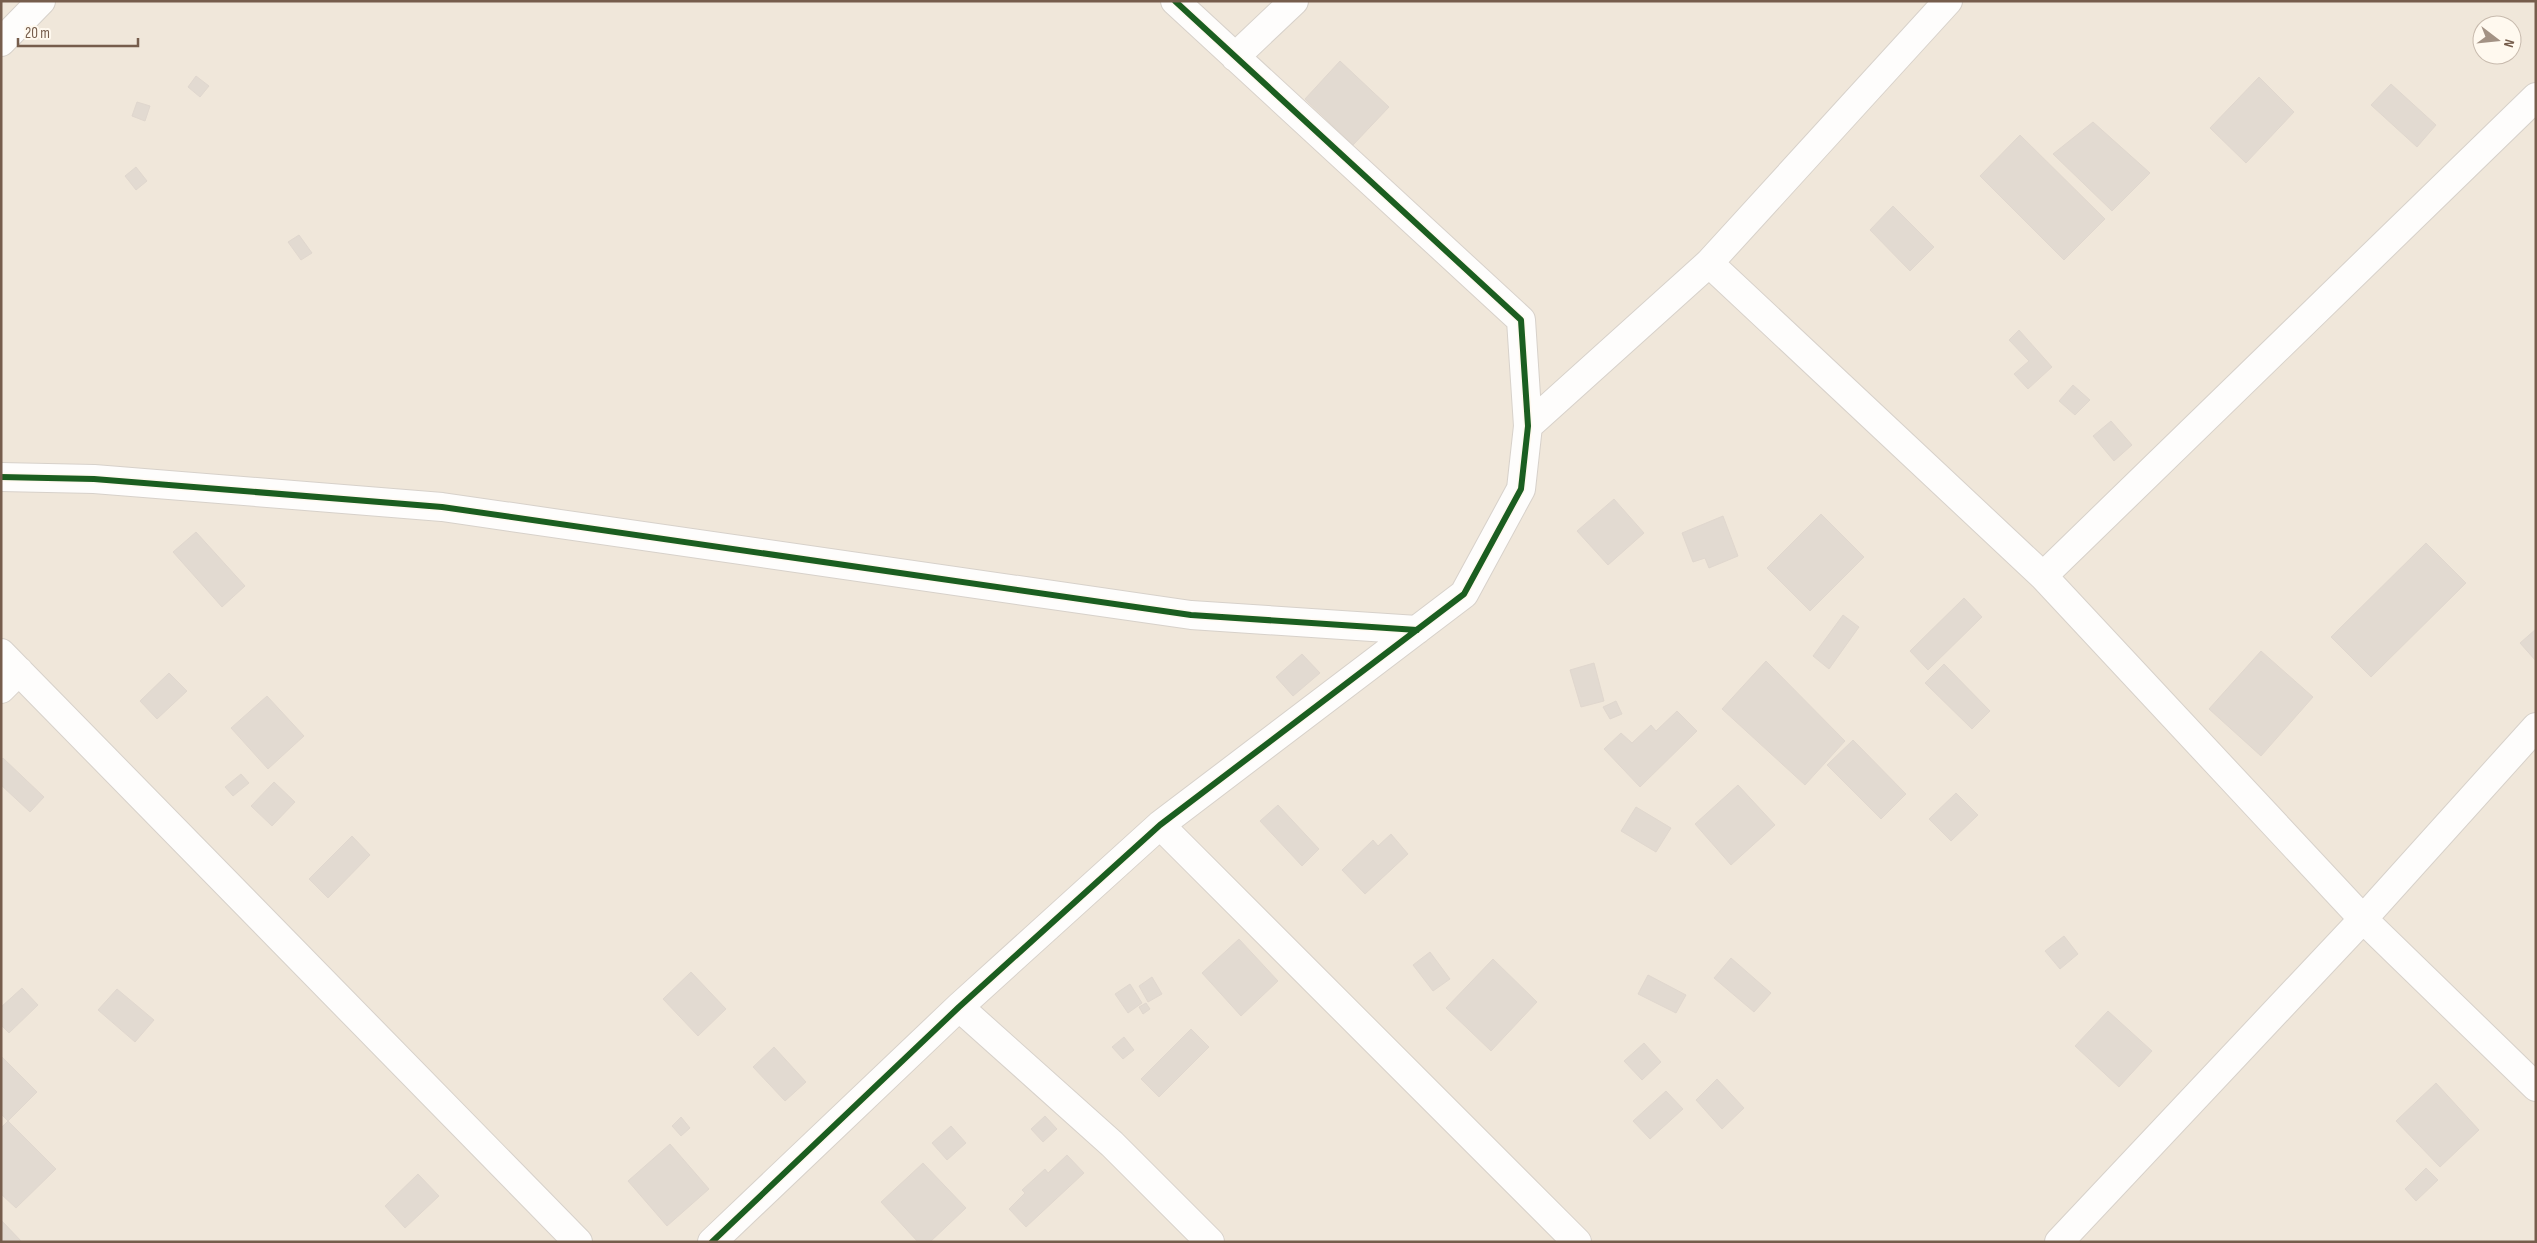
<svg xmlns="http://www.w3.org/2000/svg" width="2537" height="1243" viewBox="0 0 2537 1243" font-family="'Sofia Sans Condensed',sans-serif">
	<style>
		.residential { fill: #f0e7da; fill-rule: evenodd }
		.building { fill: #e2dad1; stroke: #e0d7ce }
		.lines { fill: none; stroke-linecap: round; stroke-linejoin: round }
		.street-casing { stroke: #d7d1ca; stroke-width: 30 }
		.street { stroke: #fefdfc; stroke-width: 28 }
		.cycleway-casing { stroke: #fff9ef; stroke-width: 9 }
		.cycleway { stroke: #1b5e20; stroke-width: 6 }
	</style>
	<rect width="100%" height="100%" fill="#f7f4ec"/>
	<path class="residential" d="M 1,1 L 2536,1 L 2536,1242 L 1,1242 ZM 2482,25 L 2512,25 L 2512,55 L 2482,55 Z"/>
	<path class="building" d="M 1340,61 L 1389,107 L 1353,145 L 1305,99 Z
		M 196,76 L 209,86 L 200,97 L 188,87 Z
		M 2259,77 L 2294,112 L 2246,163 L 2210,128 Z
		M 2391,84 L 2436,125 L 2417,147 L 2371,105 Z
		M 137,102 L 150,106 L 145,121 L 132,116 Z
		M 2093,122 L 2150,173 L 2112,211 L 2053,154 Z
		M 2020,135 L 2105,219 L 2064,260 L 1980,176 Z
		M 136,167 L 147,181 L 136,190 L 125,176 Z
		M 1893,206 L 1934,247 L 1910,271 L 1870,230 Z
		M 299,235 L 312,253 L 301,260 L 288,242 Z
		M 2019,330 L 2052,367 L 2028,389 L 2014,374 L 2029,361 L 2009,340 Z
		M 2073,385 L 2090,400 L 2075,415 L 2059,401 Z
		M 2111,421 L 2132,445 L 2114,461 L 2093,436 Z
		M 1614,499 L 1644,533 L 1608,565 L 1577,531 Z
		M 1821,514 L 1864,557 L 1810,611 L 1767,568 Z
		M 1723,516 L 1738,556 L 1709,568 L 1705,558 L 1693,562 L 1682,533 Z
		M 196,532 L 245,586 L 222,607 L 173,552 Z
		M 2426,543 L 2466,583 L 2371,677 L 2331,637 Z
		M 1964,598 L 1982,617 L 1928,670 L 1910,651 Z
		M 1843,615 L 1859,627 L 1829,669 L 1813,656 Z
		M 2536,629 L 2536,661 L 2520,643 Z
		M 2261,651 L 2313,697 L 2261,756 L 2209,709 Z
		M 1302,654 L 1320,673 L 1293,696 L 1276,677 Z
		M 1766,661 L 1845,741 L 1805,785 L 1722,709 Z
		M 1594,663 L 1604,701 L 1581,707 L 1570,670 Z
		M 1944,664 L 1990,711 L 1972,729 L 1925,683 Z
		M 169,673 L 187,691 L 157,719 L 140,701 Z
		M 267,696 L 304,736 L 268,769 L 231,728 Z
		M 1616,701 L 1622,714 L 1610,719 L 1603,707 Z
		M 1677,711 L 1697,731 L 1640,787 L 1604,749 L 1621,733 L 1632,743 L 1651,725 L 1656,731 Z
		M 1853,740 L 1906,794 L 1881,819 L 1827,765 Z
		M 3,758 L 44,797 L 30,812 L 1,785 L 1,760 Z
		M 241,774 L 249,783 L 233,796 L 225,787 Z
		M 274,782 L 295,802 L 272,826 L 251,806 Z
		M 1738,785 L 1775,825 L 1731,865 L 1695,824 Z
		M 1956,793 L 1978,815 L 1951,841 L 1929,819 Z
		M 1278,805 L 1319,849 L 1302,866 L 1260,821 Z
		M 1636,807 L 1671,828 L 1656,852 L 1621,831 Z
		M 1391,834 L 1408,854 L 1365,894 L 1342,870 L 1373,840 L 1378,846 Z
		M 352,836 L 370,855 L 328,898 L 309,879 Z
		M 2064,936 L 2078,954 L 2060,969 L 2045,951 Z
		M 1239,939 L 1278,981 L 1241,1016 L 1202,973 Z
		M 1430,952 L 1450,979 L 1433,991 L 1413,965 Z
		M 1731,958 L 1771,993 L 1754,1012 L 1714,978 Z
		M 1493,959 L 1537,1002 L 1491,1051 L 1446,1008 Z
		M 691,972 L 726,1009 L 698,1036 L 663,999 Z
		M 1648,975 L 1686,995 L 1676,1013 L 1638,994 Z
		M 1152,977 L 1162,994 L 1148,1002 L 1139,986 Z
		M 1130,984 L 1142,1003 L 1128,1013 L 1115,994 Z
		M 22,988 L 38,1005 L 9,1033 L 1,1025 L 1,1007 Z
		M 117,989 L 154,1020 L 135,1042 L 98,1010 Z
		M 1146,1003 L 1150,1009 L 1143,1014 L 1139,1007 Z
		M 2108,1011 L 2152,1051 L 2119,1087 L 2075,1046 Z
		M 1191,1029 L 1209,1047 L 1159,1097 L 1141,1079 Z
		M 1124,1037 L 1134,1050 L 1123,1059 L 1112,1047 Z
		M 1644,1043 L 1661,1062 L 1642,1080 L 1624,1061 Z
		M 774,1047 L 806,1082 L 785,1101 L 753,1067 Z
		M 1,1056 L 37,1092 L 8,1121 L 1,1114 Z
		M 1717,1079 L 1744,1108 L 1722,1129 L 1696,1100 Z
		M 2436,1083 L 2479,1130 L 2440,1167 L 2396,1121 Z
		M 1666,1091 L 1683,1109 L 1650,1139 L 1633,1121 Z
		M 1045,1116 L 1057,1129 L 1043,1142 L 1031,1129 Z
		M 681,1117 L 690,1128 L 681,1136 L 672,1126 Z
		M 8,1121 L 56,1169 L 16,1208 L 1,1194 L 1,1128 Z
		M 951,1126 L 966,1143 L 947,1160 L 932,1143 Z
		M 670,1144 L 709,1189 L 667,1226 L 628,1181 Z
		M 1067,1155 L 1084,1173 L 1026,1227 L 1009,1209 L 1025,1193 L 1022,1190 L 1045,1169 L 1048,1173 Z
		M 923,1163 L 966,1208 L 930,1242 L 918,1242 L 881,1202 Z
		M 2426,1168 L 2438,1180 L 2416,1201 L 2405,1189 Z
		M 418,1174 L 439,1196 L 405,1228 L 385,1206 Z
		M 1,1220 L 22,1242 L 1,1242 Z"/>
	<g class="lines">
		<defs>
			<path id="street" d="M 1,42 L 41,1
				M 1235,57 L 1294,1
				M 1709,263 L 2043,576 L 2363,919 L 2536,1087
				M 1528,426 L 1709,263 L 1948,1
				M 1,477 L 94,479 L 442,507 L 1191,615 L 1417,630
				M 2043,576 L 2536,97
				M 1,653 L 578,1242
				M 1,689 L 19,671
				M 1160,825 L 1577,1242
				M 959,1007 L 1112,1144 L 1210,1242
				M 712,1242 L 959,1007 L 1160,825 L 1464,594 L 1521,489 L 1528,426 L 1521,320 L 1175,1
				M 2059,1242 L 2363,919 L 2536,727"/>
		</defs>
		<use href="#street" class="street-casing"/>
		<use href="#street" class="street"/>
		<defs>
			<path id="cycleway" d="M 1,477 L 94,479 L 442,507 L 1191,615 L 1417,630
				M 712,1242 L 959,1007 L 1160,825 L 1464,594 L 1521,489 L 1528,426 L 1521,320 L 1175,1"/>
		</defs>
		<use href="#cycleway" class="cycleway-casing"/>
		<use href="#cycleway" class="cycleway"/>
	</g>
	<rect width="2537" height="1243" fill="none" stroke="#765d4c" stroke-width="5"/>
	<g transform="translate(2497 40) rotate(106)"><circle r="24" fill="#fff9ef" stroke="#c8bbae"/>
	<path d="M0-4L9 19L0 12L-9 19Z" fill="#a39284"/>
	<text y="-8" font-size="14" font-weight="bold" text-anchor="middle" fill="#765d4c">N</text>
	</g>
	<path d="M18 38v8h120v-8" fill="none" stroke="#765d4c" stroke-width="2.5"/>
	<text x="25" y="38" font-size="15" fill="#765d4c" stroke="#fff9ef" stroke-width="4" paint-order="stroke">20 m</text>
</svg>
